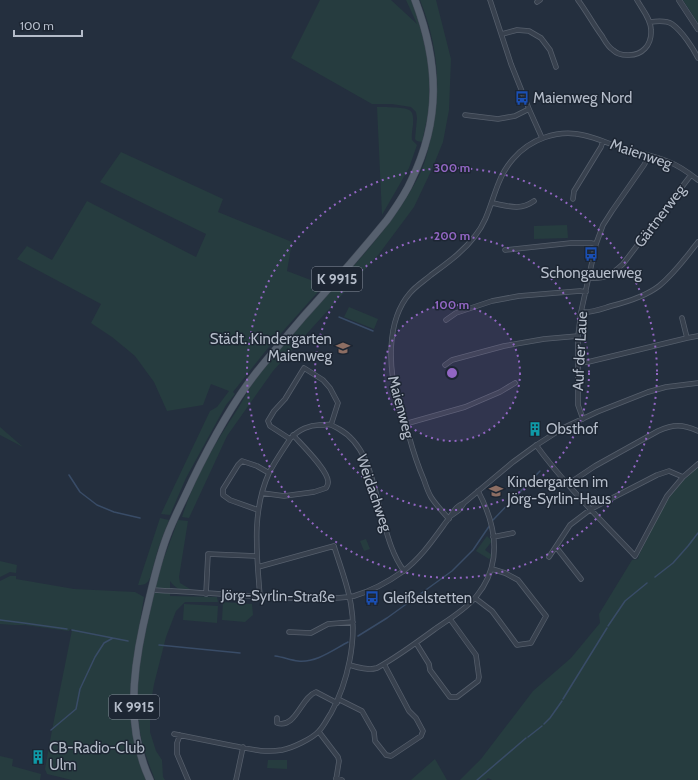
<svg xmlns="http://www.w3.org/2000/svg" width="698" height="780" viewBox="0 0 698 780" font-family="Cabin,sans-serif">
	<style>
		.green { fill: #263c3f }
		.lines { fill: none; stroke-linecap: round; stroke-linejoin: round }
		.stream { stroke: #394c67; stroke-width: 1.5 }
		.minor-casing { stroke: #565f6c; stroke-width: 5.5 }
		.tertiary-casing { stroke: #565f6c; stroke-width: 6 }
		.primary-casing { stroke: #414a57; stroke-width: 8 }
		.minor { stroke: #38414e; stroke-width: 4 }
		.tertiary { stroke: #38414e; stroke-width: 5 }
		.primary { stroke: #56606e; stroke-width: 7 }
		.ring { fill: none; stroke: #9266c3; stroke-width: 2; stroke-dasharray: 2 4 }
		.labels { text-anchor: middle; dominant-baseline: central; stroke-width: 3; stroke-linejoin: round; paint-order: stroke }
		.shield { fill: #1d2633; stroke: #878f9c; stroke-width: 1 }
		.shield-label { font-size: 14px; font-weight: bold; fill: #b4bcc9 }
		.poi-label { font-size: 15px; fill: #b4bcc9; stroke: #1d2633; text-anchor: start }
		.street-label { font-size: 15px; fill: #b4bcc9; stroke: #1d2633 }
		.centre { fill: #9266c3; stroke: #1d2633; stroke-width: 2 }
		.ring-label { font-size: 12px; text-anchor: middle; font-weight: bold; fill: #9266c3; stroke: #1d2633; stroke-width: 3; stroke-linejoin: round; paint-order: stroke }
	</style>
	<rect width="100%" height="100%" fill="#242f3e"/>
	<path class="green" d="M 320,0 L 391,0 L 417,24 L 406,0 L 411,0 L 416,13 L 426,49 L 429,63 L 429,110 L 425,128 L 422,142 L 417,141 L 415,139 L 417,118 L 416,112 L 411,107 L 392,104 L 372,104 L 291,58 Z
		M 420,0 L 436,0 L 451,59 L 449,110 L 443,142 L 432,169 L 414,207 L 379,254 L 273,371 L 227,436 L 189,518 L 182,517 C 195,476 214,445 237,410 C 244,399 250,387 257,376 C 269,360 283,345 296,330 C 339,281 390,232 420,174 C 427,159 430,141 433,124 C 442,82 436,40 420,0 Z
		M 683,0 L 698,0 L 698,23 Z
		M 377,107 C 384,107 404,107 409,110 C 412,111 413,115 413,118 C 414,125 411,132 412,140 L 417,145 L 409,168 L 382,215 Z
		M 121,152 L 223,199 L 218,212 L 292,242 L 287,271 L 324,285 L 268,348 L 233,392 L 235,394 L 226,405 L 186,478 L 170,515 L 161,514 L 210,411 L 217,407 L 229,391 L 211,384 L 203,405 L 167,411 L 154,382 L 135,356 L 112,337 L 91,323 L 101,304 L 17,259 L 27,246 L 52,260 L 87,201 L 196,257 L 206,234 L 100,182 Z
		M 567,225 L 568,238 L 534,239 L 534,226 Z
		M 349,307 L 378,319 L 374,329 L 344,317 Z
		M 0,427 L 23,447 L 0,435 Z
		M 698,467 L 698,780 L 492,780 L 488,778 L 486,780 L 460,780 L 481,759 L 533,691 L 571,658 L 600,623 L 599,614 L 632,560 L 638,559 L 639,555 L 666,501 L 683,481 Z
		M 160,518 L 169,520 L 158,549 L 150,578 C 147,584 145,585 138,585 Z
		M 178,520 L 188,521 L 179,577 L 180,583 L 190,589 L 189,591 C 181,591 175,588 170,581 L 170,596 L 217,597 L 218,602 L 185,602 L 176,611 L 166,637 L 154,684 L 150,708 L 150,732 L 156,751 L 162,760 L 163,777 L 165,780 L 155,780 C 148,762 141,744 139,725 C 134,691 140,658 147,625 C 150,607 154,589 159,572 C 165,554 172,537 178,520 Z
		M 487,536 L 492,541 L 485,550 L 492,555 L 489,559 L 476,551 Z
		M 366,539 L 370,549 L 364,551 L 360,541 Z
		M 0,561 L 17,565 L 16,573 L 10,572 L 0,577 Z
		M 10,576 L 16,576 L 16,579 L 74,589 L 135,592 L 144,597 L 132,671 L 135,744 L 146,780 L 72,780 L 47,774 L 45,769 C 53,722 63,676 72,630 L 70,629 L 69,631 L 25,625 L 14,625 L 0,624 L 0,581 Z
		M 223,602 L 252,604 L 253,615 L 245,622 L 222,620 Z
		M 184,604 L 218,606 L 217,623 L 183,620 Z
		M 0,756 L 13,759 L 12,766 L 41,774 L 40,780 L 0,780 Z
		M 435,759 L 447,780 L 411,780 Z
		M 268,760 L 287,760 L 287,769 L 267,768 Z"/>
	<g class="lines">
		<path class="stream" d="M 339,317 L 373,331
			M 69,475 L 80,492 L 97,505 L 114,512 L 140,518
			M 493,520 L 540,471
			M 655,577 L 673,563 L 688,546 L 698,533
			M 0,620 L 24,623 L 67,629
			M 608,626 L 625,601 L 647,583
			M 72,630 L 128,641
			M 358,636 L 387,618 L 452,571 L 473,550 L 490,525
			M 159,645 L 240,653
			M 275,656 C 283,657 290,660 298,661 C 316,663 333,650 348,642
			M 563,699 L 607,628
			M 544,724 L 550,718 L 562,701
			M 51,730 L 76,709 L 80,689 L 95,657 L 104,643 L 113,638
			M 528,737 L 542,726
			M 477,780 L 526,738"/>
		<defs>
			<path id="minor" d="M 490,0 L 511,64 L 529,109 L 542,138
				M 578,0 C 587,12 593,24 602,36 C 605,41 608,47 613,50 C 617,54 622,55 627,55 C 642,56 652,45 651,30 C 651,19 642,9 637,0
				M 537,2 L 540,0
				M 650,22 C 657,21 666,20 672,24 C 682,31 693,48 698,58
				M 502,34 L 517,30 L 529,31 L 541,38 L 550,50 L 556,67
				M 465,115 L 498,119 L 515,116 L 529,109
				M 573,199 L 574,191 L 601,147 L 603,141
				M 492,203 C 508,206 520,211 534,201
				M 505,250 L 571,243 L 591,243 L 596,244
				M 589,278 C 606,279 611,275 623,264 L 691,175
				M 581,312 C 592,313 601,309 611,306 C 627,302 646,296 659,286 C 675,273 686,257 698,242
				M 682,318 L 687,338
				M 446,320 L 456,313 L 492,301 L 519,296 L 555,293 L 580,291 L 586,292
				M 579,363 L 588,362 L 687,338 L 698,336
				M 445,365 L 452,360 L 504,346 L 544,339 L 578,336
				M 583,419 L 578,405 L 578,336 L 581,312 L 596,244 L 603,225 L 612,211 L 644,165 L 649,156
				M 405,424 L 465,407 L 500,392 L 515,383
				M 290,439 L 270,426 L 268,421 L 274,411 L 285,399 L 304,368 L 323,380 L 330,388 L 338,403 L 331,425
				M 536,445 C 565,485 601,520 635,556 L 667,496 L 683,477 L 698,464
				M 568,484 L 595,466 L 658,431 C 674,424 682,424 698,431
				M 262,493 L 284,496 L 314,492 L 326,488 C 327,486 328,485 328,483 C 330,472 301,444 293,435
				M 258,510 L 230,500 L 223,495 L 223,489 L 238,465 L 242,461 L 257,466 L 269,473
				M 452,515 L 459,510 L 464,503
				M 449,519 C 443,512 436,505 431,497 C 428,492 426,486 424,480 C 418,466 413,451 409,436 C 405,425 401,415 398,404 C 389,370 385,322 410,293 C 416,286 424,281 431,275 C 447,263 463,252 475,236 C 488,220 491,201 499,182 C 502,174 507,166 513,159 C 530,139 558,129 583,135 C 598,138 611,145 625,149 C 639,153 655,156 669,162 C 680,166 689,173 698,180
				M 493,537 L 513,533
				M 556,547 L 581,579
				M 549,557 L 570,525 L 591,509 L 657,475 L 669,471 L 683,477
				M 151,590 C 198,592 244,596 290,598 C 309,598 336,600 354,596 C 371,591 388,582 402,572 C 420,559 433,540 446,522 C 453,514 454,507 464,503 L 513,462 L 535,446 L 563,428 L 597,412 L 648,392 L 666,387 L 698,383
				M 206,594 L 208,554 L 256,556
				M 260,597 C 257,556 251,512 269,473 C 275,461 283,450 290,439 C 298,430 310,424 322,425 C 325,425 329,424 331,425 C 334,426 337,428 339,429 C 370,446 374,490 383,520 C 388,538 393,556 404,571
				M 475,598 L 492,611 L 517,645 L 531,643 L 546,616 L 518,580 L 505,573 L 492,569
				M 289,632 L 311,633 L 328,624 L 353,622
				M 416,643 L 429,664 L 430,670 L 450,697 L 457,697 L 478,681 L 479,677 L 476,655 L 450,619
				M 349,665 C 358,667 367,671 377,668 C 397,657 416,643 435,629 C 448,620 463,611 474,599 C 477,596 480,591 483,587 C 502,556 494,521 478,491
				M 338,699 L 362,711 L 374,732 L 375,741 L 386,755 L 391,756 L 421,736 L 423,731 L 416,718 L 409,711 L 384,664
				M 277,718 L 277,723 C 296,729 301,697 316,692 L 337,703
				M 319,732 L 338,757 L 339,761 L 336,780
				M 174,734 C 194,738 214,742 234,746 C 250,749 264,753 282,750 C 292,748 312,739 319,731 C 324,726 327,719 331,713 C 348,682 357,640 351,605 C 348,585 340,566 334,546 L 258,567
				M 180,735 L 177,743 L 177,754 L 188,780
				M 336,778 L 342,780
				M 236,780 L 243,747"/>
			<path id="tertiary" d="M 679,0 L 698,29"/>
			<path id="primary" d="M 150,780 C 127,731 132,677 143,626 C 150,596 156,565 167,536 C 174,517 184,499 192,481 C 210,444 230,406 256,373 C 271,354 287,336 303,317 C 332,285 360,253 387,220 C 396,207 405,195 411,181 C 441,120 439,63 415,0"/>
		</defs>
		<use href="#minor" class="minor-casing"/>
		<use href="#tertiary" class="tertiary-casing"/>
		<use href="#primary" class="primary-casing"/>
		<use href="#minor" class="minor"/>
		<use href="#tertiary" class="tertiary"/>
		<use href="#primary" class="primary"/>
	</g>
	<circle cx="452" cy="373" r="68" fill="#9266c3" fill-opacity=".12"/>
	<g class="ring">
		<circle cx="452" cy="373" r="68"/>
		<circle cx="452" cy="373" r="137"/>
		<circle cx="452" cy="373" r="205"/>
	</g>
	<defs>
		<symbol id="bus-bare" viewBox="-9 -9 18 18"><path d="M-5-6H5V4H4V6H2V4H-2V6H-4V4H-5ZM-3.5-4V0h7V-4ZM-3.5 1.2v1.5H-2V1.2ZM2 1.2v1.5H3.5V1.2Z" fill="#1a4fb4" stroke="#1d2633" stroke-width="2.5" paint-order="stroke"/></symbol>
		<symbol id="school-bare" viewBox="-9 -9 18 18"><path d="M0-5L7-2L0 1L-7-2ZM-4 1L0 2.5L4 1V4Q0 6-4 4Z" fill="#8d6e63" stroke="#1d2633" stroke-width="2.5" paint-order="stroke"/></symbol>
		<symbol id="building-bare" viewBox="-9 -9 18 18"><path d="M-4-6H4V6H1V3H-1V6H-4ZM-2.5-4.3h1.7v1.8h-1.7ZM.8-4.3h1.7v1.8H.8ZM-2.5-1h1.7V.8h-1.7ZM.8-1h1.7V.8H.8Z" fill="#0f9aa8" stroke="#1d2633" stroke-width="2.5" paint-order="stroke"/></symbol>
	</defs>
	<g fill-rule="evenodd">
		<use href="#bus-bare" x="512" y="88" width="20" height="20"/>
		<use href="#bus-bare" x="581" y="244" width="20" height="20"/>
		<use href="#school-bare" x="333" y="338" width="20" height="20"/>
		<use href="#building-bare" x="525" y="419" width="20" height="20"/>
		<use href="#school-bare" x="486" y="481" width="20" height="20"/>
		<use href="#bus-bare" x="362" y="588" width="20" height="20"/>
		<use href="#building-bare" x="28" y="747" width="20" height="20"/>
	</g>
	<g class="labels">
		<g class="shield">
			<rect x="312" y="267" width="50" height="24" rx="3"/>
			<rect x="109" y="695" width="50" height="24" rx="3"/>
		</g>
		<g class="shield-label">
			<text x="337" y="279">K 9915</text>
			<text x="134" y="707">K 9915</text>
		</g>
		<g class="poi-label">
			<text x="533" y="98">Maienweg Nord</text>
			<text x="591" y="273" text-anchor="middle">Schongauerweg</text>
			<text x="332" y="339" text-anchor="end">Städt. Kindergarten<tspan x="332" dy="17">Maienweg</tspan></text>
			<text x="546" y="429">Obsthof</text>
			<text x="507" y="482">Kindergarten im<tspan x="507" dy="17">Jörg-Syrlin-Haus</tspan></text>
			<text x="383" y="598">Gleißelstetten</text>
			<text x="49" y="748">CB-Radio-Club<tspan x="49" dy="17">Ulm</tspan></text>
		</g>
		<g class="street-label">
			<text transform="translate(641 154) rotate(19)">Maienweg</text>
			<text transform="translate(660 216) rotate(-53)">Gärtnerweg</text>
			<text transform="translate(580 351) rotate(-87)">Auf der Laue</text>
			<text transform="translate(401 407) rotate(75)">Maienweg</text>
			<text transform="translate(374 493) rotate(71)">Weidachweg</text>
			<text transform="translate(278 596) rotate(1)">Jörg-Syrlin-Straße</text>
		</g>
	</g>
	<circle cx="452" cy="373" r="6" class="centre"/>
	<g class="ring-label">
		<text x="452" y="172">300 m</text>
		<text x="452" y="240">200 m</text>
		<text x="452" y="309">100 m</text>
	</g>
	<path d="M14 30v6h68v-6" fill="none" stroke="#b4bcc9" stroke-width="2"/>
	<text x="20" y="30" font-size="12" fill="#b4bcc9" stroke="#1d2633" stroke-width="3" paint-order="stroke">100 m</text>
</svg>
